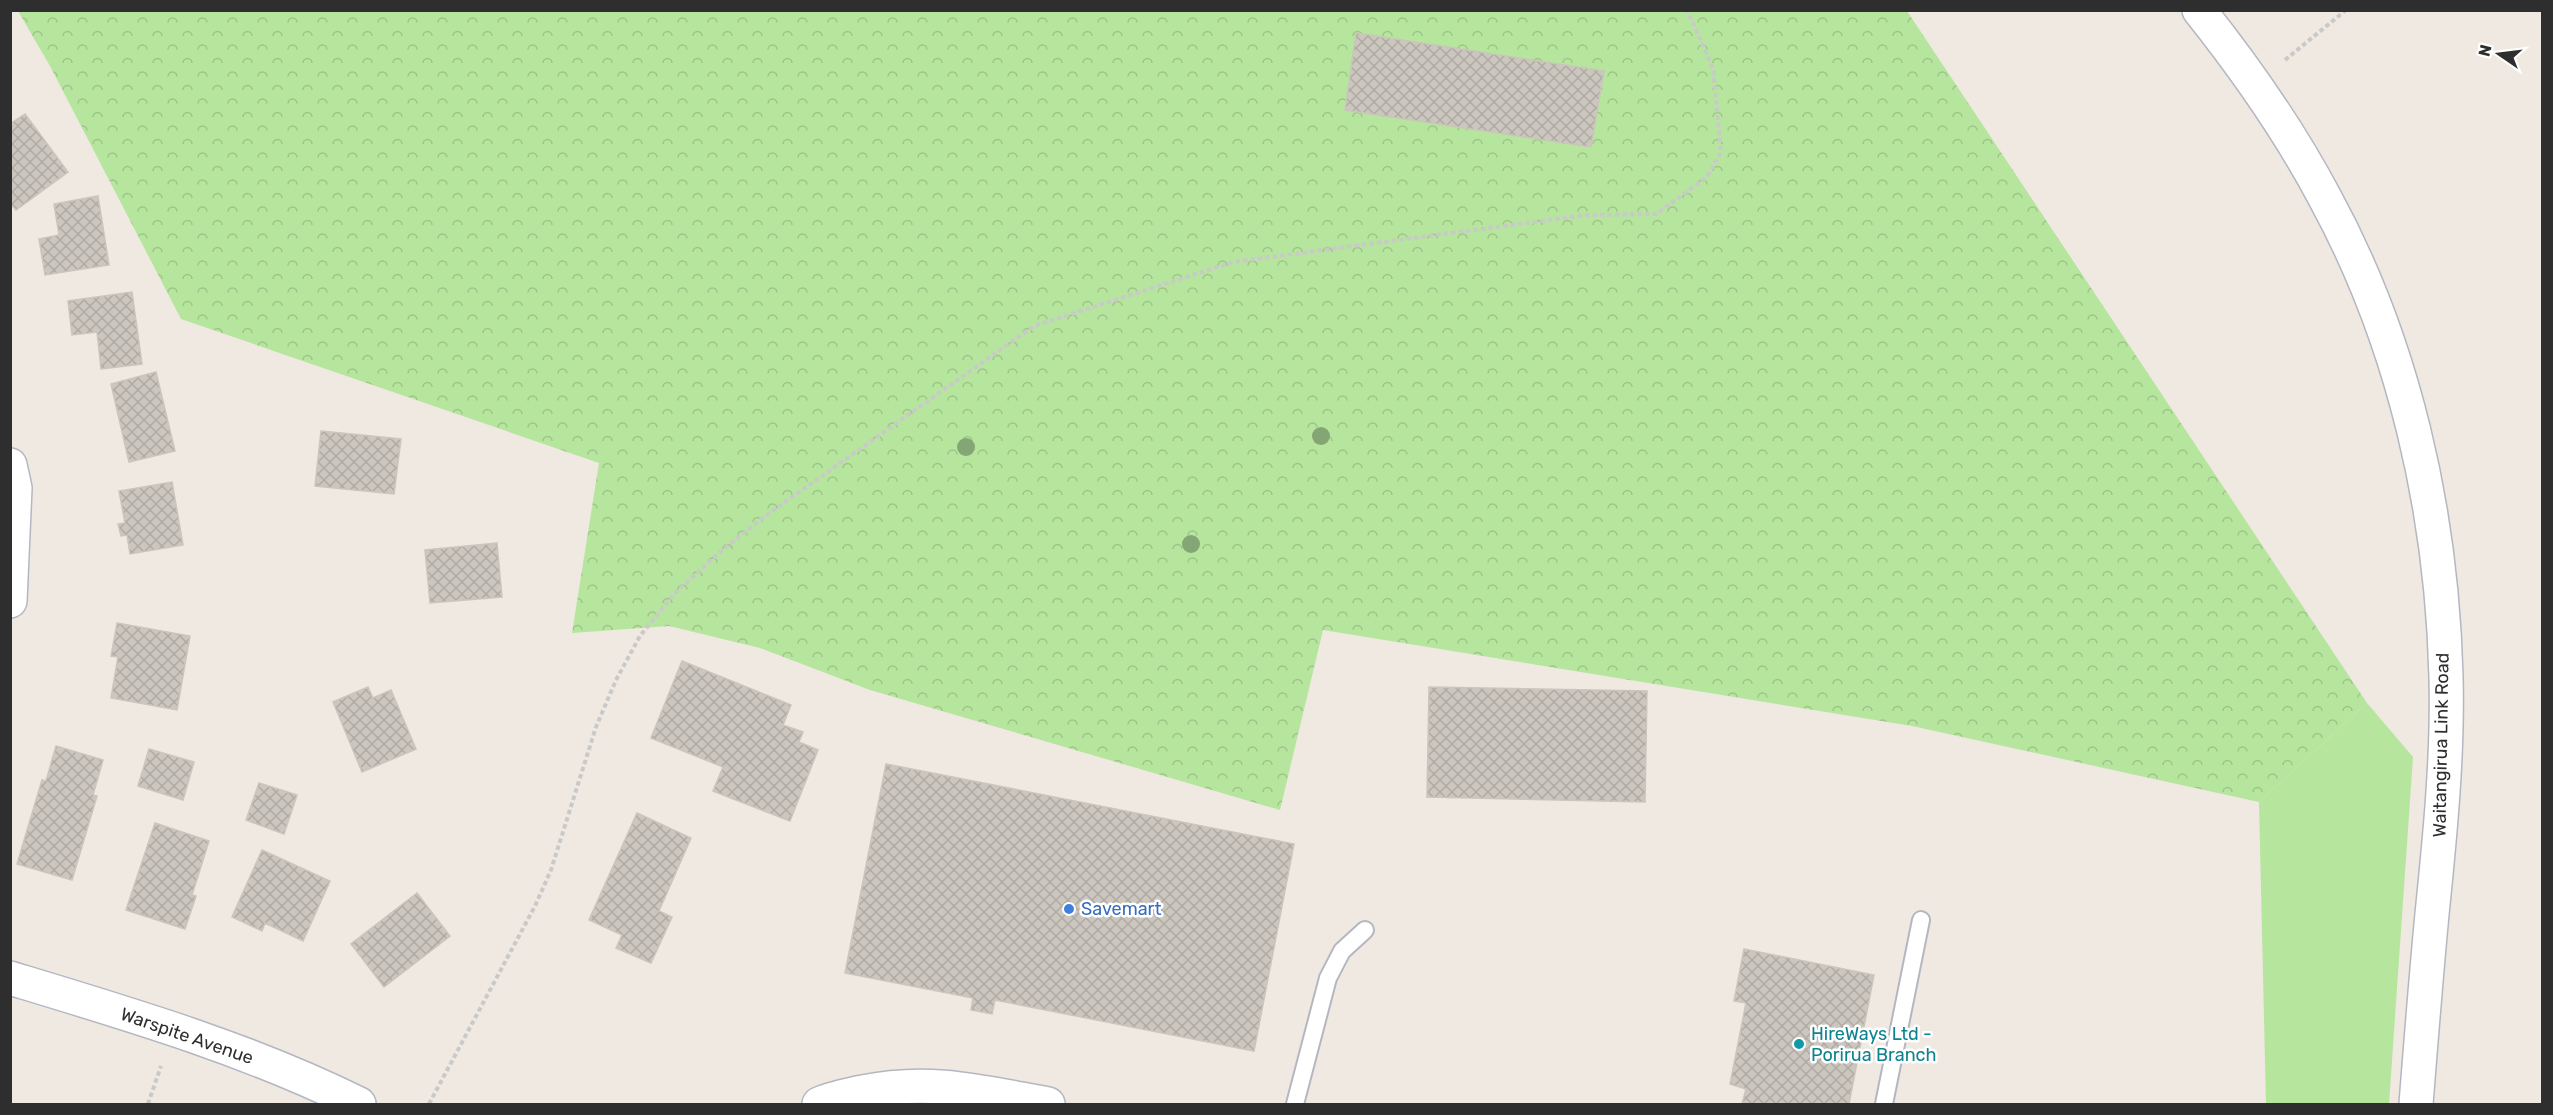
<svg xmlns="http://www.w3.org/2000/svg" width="2553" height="1115" viewBox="0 0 2553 1115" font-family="Rubik,sans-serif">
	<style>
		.green { fill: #b6e59e }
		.forest { fill: url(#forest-crowns) }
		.building { fill: url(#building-cross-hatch); stroke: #cbc5ba; stroke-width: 1.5 }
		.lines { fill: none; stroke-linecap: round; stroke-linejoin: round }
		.lane-casing { stroke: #b4b7c1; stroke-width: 20 }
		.street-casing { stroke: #b4b7c1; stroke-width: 36 }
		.secondary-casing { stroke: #b4b7c1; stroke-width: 36 }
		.path { stroke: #c9c9c9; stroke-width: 4; stroke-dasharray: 4.5 3; stroke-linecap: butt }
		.lane { stroke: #fff; stroke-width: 16 }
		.street { stroke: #fff; stroke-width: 33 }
		.secondary { stroke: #fff; stroke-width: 33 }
		.tree { fill: #84a574 }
		.shop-dot { fill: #3f7fe0; stroke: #fff; stroke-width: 2 }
		.culture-dot { fill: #0f9aa8; stroke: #fff; stroke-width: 2 }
		.labels { text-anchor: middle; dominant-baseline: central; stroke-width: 5; stroke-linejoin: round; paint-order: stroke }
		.street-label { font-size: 18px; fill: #2e2e2e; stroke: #fff }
		.shop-label { font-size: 18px; fill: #366cbe; stroke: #fff; text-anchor: start }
		.culture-label { font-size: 18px; fill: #0d838f; stroke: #fff; text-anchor: start }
	</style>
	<defs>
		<pattern id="forest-crowns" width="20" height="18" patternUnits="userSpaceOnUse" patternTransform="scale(1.5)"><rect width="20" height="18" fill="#b6e59e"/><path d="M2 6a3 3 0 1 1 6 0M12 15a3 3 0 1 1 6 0" fill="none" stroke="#9dc588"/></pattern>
		<pattern id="building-cross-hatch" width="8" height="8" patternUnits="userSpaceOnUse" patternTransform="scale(1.5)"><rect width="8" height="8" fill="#cbc7bf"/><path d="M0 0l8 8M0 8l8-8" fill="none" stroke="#afaba4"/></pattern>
	</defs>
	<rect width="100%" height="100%" fill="#efe9e1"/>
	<path class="green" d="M 2367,703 L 2413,757 L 2389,1104 L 2266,1104 L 2259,802 Z"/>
	<path class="forest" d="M 18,11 L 1907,11 L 2367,703 L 2259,802 L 1912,726 L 1323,630 L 1280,810 L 870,690 L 760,648 L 669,626 L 572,633 L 599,463 L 181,319 L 50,66 Z"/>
	<path class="building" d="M 1356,33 L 1604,71 L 1591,147 L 1345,110 Z
		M 25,114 L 68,172 L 16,210 L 10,203 L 10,124 Z
		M 98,196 L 109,265 L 45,275 L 39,239 L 59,235 L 54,204 Z
		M 132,292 L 142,364 L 101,369 L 97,332 L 72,335 L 68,301 Z
		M 156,372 L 175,451 L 129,462 L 111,384 Z
		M 321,431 L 401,439 L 394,494 L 315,486 Z
		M 172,482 L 183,545 L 130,554 L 127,535 L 121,536 L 118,524 L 125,523 L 119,491 Z
		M 497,543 L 502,597 L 430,603 L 425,550 Z
		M 117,623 L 190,636 L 177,710 L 111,698 L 118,657 L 111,656 Z
		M 682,661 L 791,705 L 783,725 L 803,732 L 799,742 L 818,750 L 790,821 L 713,791 L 723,767 L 651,738 Z
		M 368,687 L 373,698 L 391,690 L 416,749 L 362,772 L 333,702 Z
		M 1429,687 L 1647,691 L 1645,802 L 1427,797 Z
		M 56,746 L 103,760 L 93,795 L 97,796 L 72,880 L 17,864 L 42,780 L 46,781 Z
		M 149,749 L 194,762 L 183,800 L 138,786 Z
		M 886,764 L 1294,844 L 1254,1051 L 995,1000 L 992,1014 L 971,1010 L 973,998 L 845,973 Z
		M 259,783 L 297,795 L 284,834 L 246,820 Z
		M 637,813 L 691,838 L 659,911 L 672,917 L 651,963 L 616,948 L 622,935 L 589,920 Z
		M 155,823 L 209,841 L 192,895 L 196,896 L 185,929 L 126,910 Z
		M 262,850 L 330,881 L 303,941 L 265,923 L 262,931 L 232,917 Z
		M 417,893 L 450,936 L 384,987 L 351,944 Z
		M 1744,949 L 1874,975 L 1849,1104 L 1742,1104 L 1746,1089 L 1730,1084 L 1746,1003 L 1734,1001 Z"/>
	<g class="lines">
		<defs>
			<path id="lane" d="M 1295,1104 L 1328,978 L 1342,951 L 1365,930
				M 1884,1104 L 1921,920"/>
			<path id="street" d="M 10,465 L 15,488 L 10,601
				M 819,1104 C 833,1098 848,1095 863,1092 C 930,1078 982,1092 1048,1104"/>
			<path id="secondary" d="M 2199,10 C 2246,69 2290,132 2325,198 C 2404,343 2442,512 2446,677 C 2448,756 2440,836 2432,914 C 2426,977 2421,1041 2416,1104
				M 10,978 C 129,1014 248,1049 359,1104"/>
		</defs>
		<use href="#lane" class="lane-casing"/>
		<use href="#street" class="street-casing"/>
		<use href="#secondary" class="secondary-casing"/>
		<path class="path" d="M 2285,60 L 2346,10
			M 148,1104 L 161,1066
			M 429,1104 L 535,906 L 551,870 L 596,727 L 616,680 L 640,636 L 674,594 L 720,552 L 768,514 L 1034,326 L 1233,262 L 1586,215 L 1656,214 L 1707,177 L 1721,152 L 1713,68 L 1687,10"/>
		<use href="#lane" class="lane"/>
		<use href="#street" class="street"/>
		<use href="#secondary" class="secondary"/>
	</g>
	<g class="tree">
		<circle cx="1321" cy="436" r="9"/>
		<circle cx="966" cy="447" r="9"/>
		<circle cx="1191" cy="544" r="9"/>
	</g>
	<circle class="shop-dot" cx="1069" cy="909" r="6"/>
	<circle class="culture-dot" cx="1799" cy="1044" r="6"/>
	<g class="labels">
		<g class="street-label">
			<text transform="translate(2441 745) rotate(-89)">Waitangirua Link Road</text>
			<text transform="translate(187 1036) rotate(19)">Warspite Avenue</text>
		</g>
		<g class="shop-label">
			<text x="1081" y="909">Savemart</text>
		</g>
		<g class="culture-label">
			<text x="1811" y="1034">HireWays Ltd -<tspan x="1811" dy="21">Porirua Branch</tspan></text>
		</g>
	</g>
	<rect width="2553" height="1115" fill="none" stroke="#2e2e2e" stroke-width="24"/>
	<g transform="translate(2499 54) rotate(284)" stroke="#ffffff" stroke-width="4.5" paint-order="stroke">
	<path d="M0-4.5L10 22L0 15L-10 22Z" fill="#2e2e2e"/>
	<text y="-9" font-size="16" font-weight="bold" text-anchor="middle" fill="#2e2e2e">N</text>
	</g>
</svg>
